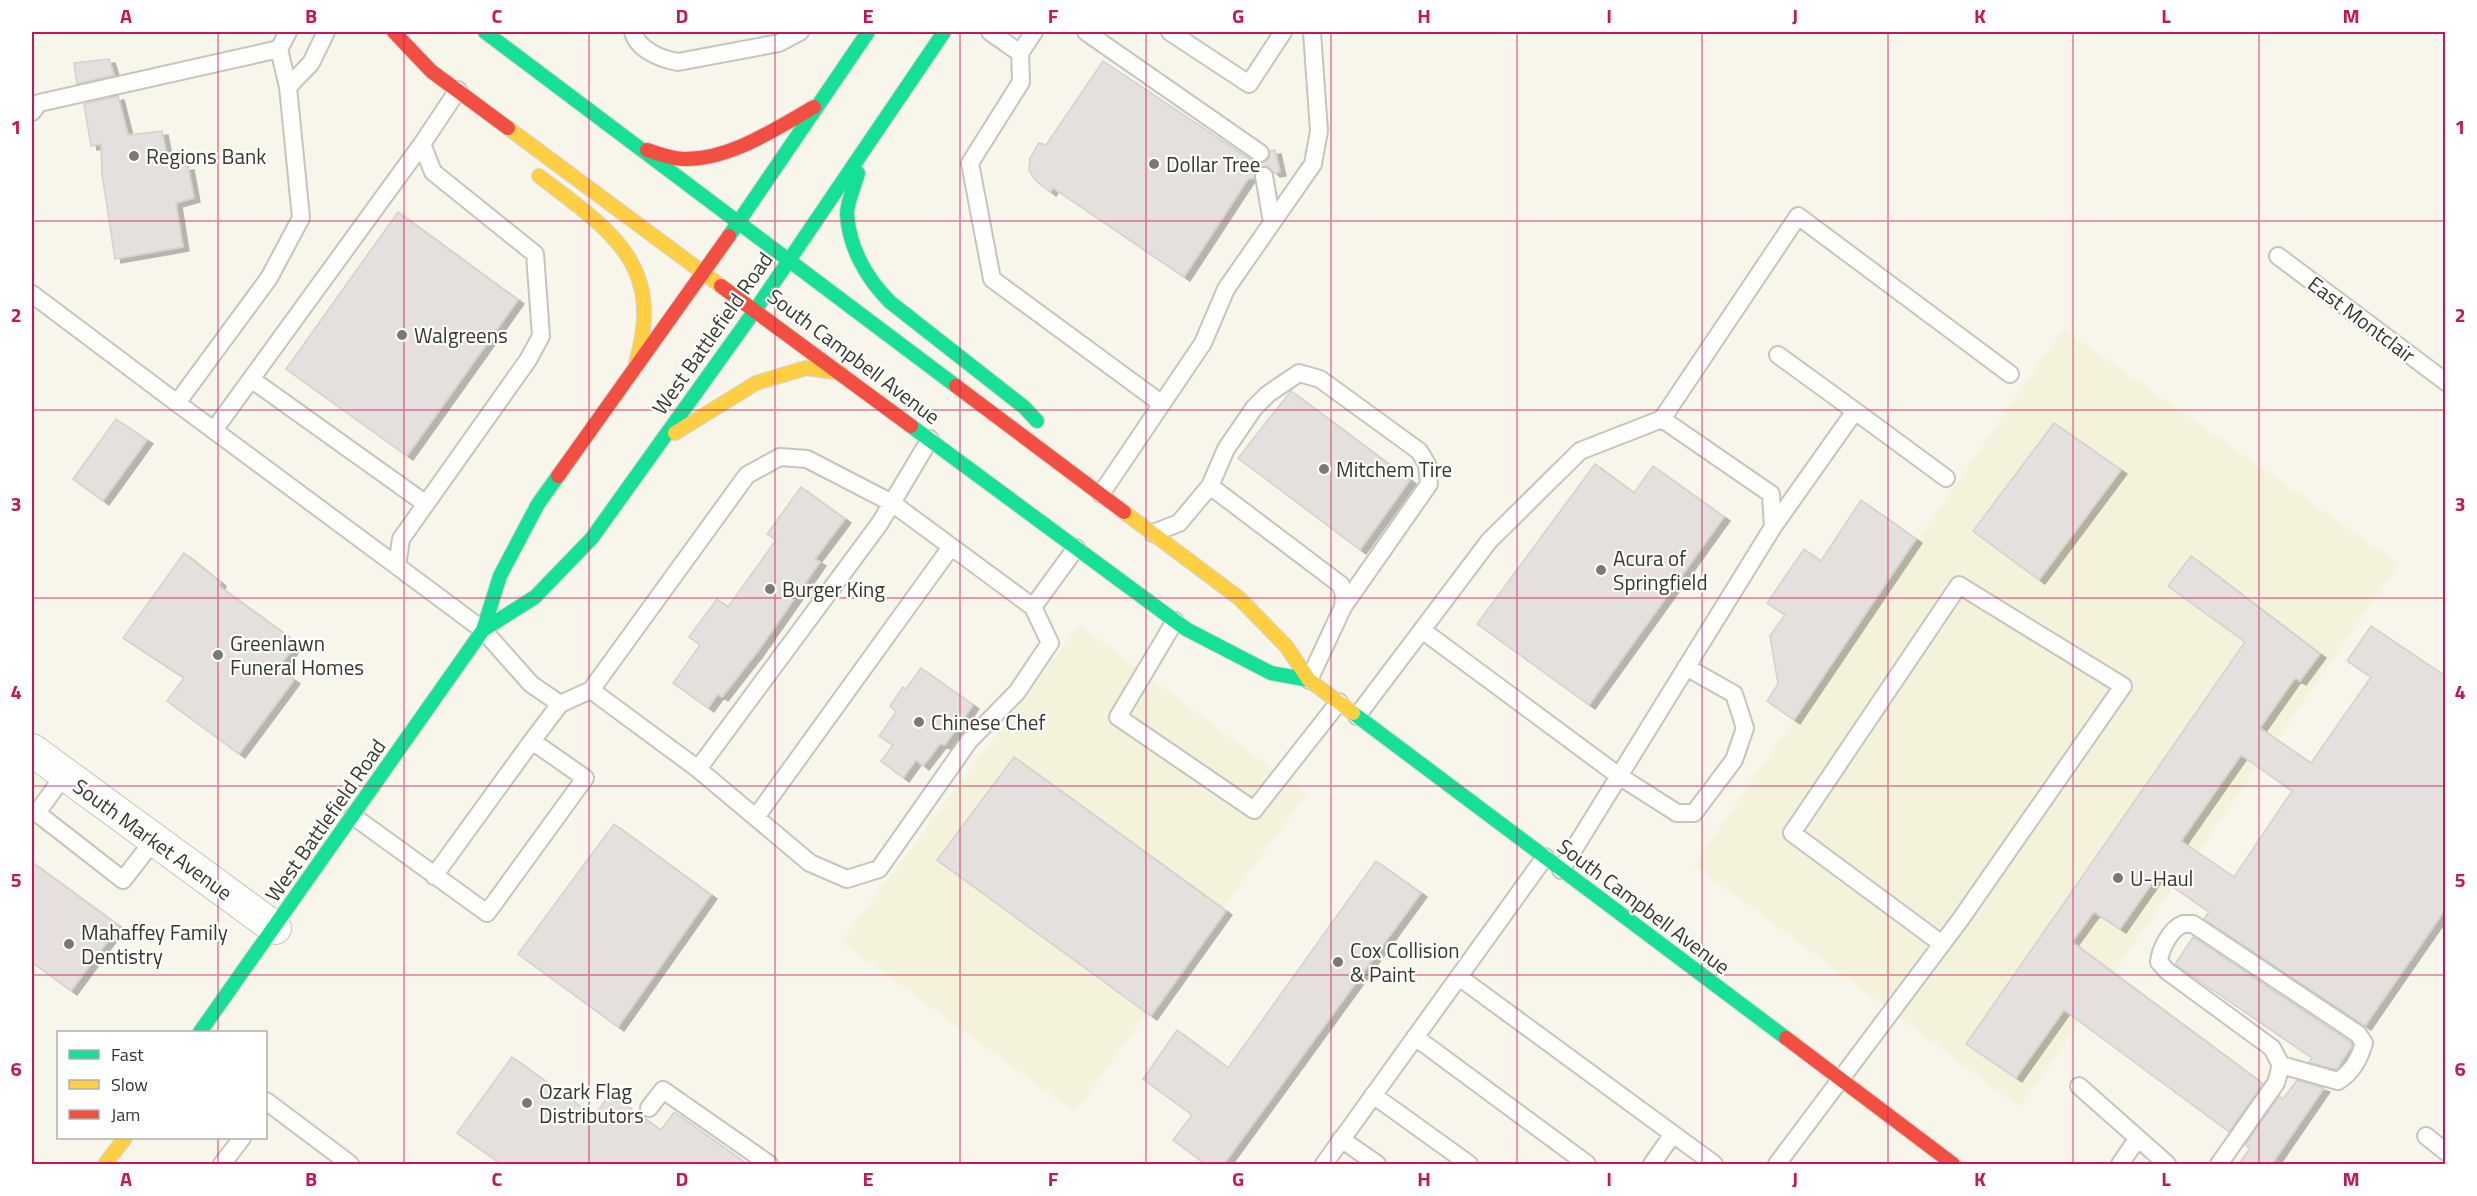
<svg xmlns="http://www.w3.org/2000/svg" width="2477" height="1196" viewBox="0 0 2477 1196" font-family="'Titillium Web',sans-serif">
	<style>
		.built { fill: #f5f2dc }
		.building { fill: #e5dfdd; stroke: #d5d1cd; stroke-width: 1.5; fill-rule: evenodd; filter: url(#shadow) }
		.lines { fill: none; stroke-linecap: round; stroke-linejoin: round }
		.lane-casing { stroke: #c6c5bc; stroke-width: 20 }
		.street-casing { stroke: #c6c5bc; stroke-width: 34 }
		.fast-casing { stroke: #d5d4ce; stroke-width: 16 }
		.slow-casing { stroke: #d5d4ce; stroke-width: 16 }
		.jam-casing { stroke: #d5d4ce; stroke-width: 16 }
		.lane { stroke: #fefefc; stroke-width: 16 }
		.street { stroke: #fefefc; stroke-width: 32 }
		.fast { stroke: #16e098; stroke-width: 14 }
		.slow { stroke: #ffcf43; stroke-width: 14 }
		.jam { stroke: #f24e42; stroke-width: 14 }
		.grid { fill: none; stroke: #c2185b; stroke-width: 1.5; stroke-opacity: 0.55 }
		.poi-dot { fill: #7b7a70; stroke: #fff; stroke-width: 2 }
		.labels { text-anchor: middle; dominant-baseline: central; stroke-width: 4.5; stroke-linejoin: round; paint-order: stroke }
		.poi-label { font-size: 21px; fill: #38372e; stroke: #fff; text-anchor: start }
		.street-label { font-size: 21px; fill: #38372e; stroke: #fff }
		.neatline { fill: none; stroke: #c2185b; stroke-width: 2 }
		.grid-label { font-size: 20px; text-anchor: middle; font-weight: bold; fill: #c2185b }
	</style>
	<defs>
		<filter id="shadow"><feDropShadow dx="6" dy="4" stdDeviation="0" flood-color="#0004"/></filter>
	</defs>
	<rect width="100%" height="100%" fill="#f8f6ea"/>
	<path class="built" d="M 2063,329 L 2399,564 L 2020,1107 L 1694,865 Z
		M 1079,625 L 1306,794 L 1075,1112 L 841,942 Z"/>
	<path class="building" d="M 109,59 L 114,75 L 77,84 L 74,63 Z
		M 1103,61 L 1254,162 L 1265,162 L 1269,158 L 1270,151 L 1275,150 L 1280,172 L 1274,173 L 1267,166 L 1257,168 L 1254,178 L 1248,179 L 1184,277 L 1053,188 L 1050,192 L 1035,180 L 1029,170 L 1030,158 L 1039,143 L 1046,145 Z
		M 118,96 L 128,135 L 162,131 L 169,167 L 188,166 L 194,198 L 176,203 L 183,247 L 115,259 L 102,174 L 101,144 L 91,146 L 84,104 Z
		M 398,212 L 518,300 L 407,456 L 286,369 Z
		M 1291,391 L 1410,480 L 1360,550 L 1238,458 Z
		M 116,419 L 147,440 L 103,501 L 73,479 Z
		M 2054,423 L 2121,470 L 2039,580 L 1973,531 Z
		M 1595,464 L 1634,493 L 1653,466 L 1724,517 L 1589,705 L 1477,624 Z
		M 801,487 L 845,519 L 815,559 L 820,562 L 758,651 L 722,697 L 718,694 L 708,708 L 673,683 L 700,645 L 689,637 L 717,599 L 728,607 L 776,540 L 767,534 Z
		M 1861,500 L 1916,539 L 1794,720 L 1767,701 L 1778,684 L 1770,636 L 1785,615 L 1767,603 L 1804,549 L 1821,561 Z
		M 184,553 L 220,582 L 219,586 L 297,643 L 278,668 L 294,680 L 239,754 L 167,701 L 184,678 L 123,638 Z
		M 2191,556 L 2320,654 L 2300,681 L 2295,678 L 2260,728 L 2311,763 L 2371,677 L 2347,661 L 2371,626 L 2445,676 L 2445,910 L 2365,1026 L 2204,919 L 2209,912 L 2157,876 L 2120,929 L 2094,912 L 2072,942 L 2263,1084 L 2229,1132 L 2064,1010 L 2016,1078 L 1966,1044 L 2245,642 L 2168,586 ZM 2241,755 L 2292,791 L 2234,877 L 2181,841 Z
		M 921,668 L 973,705 L 945,745 L 940,744 L 923,766 L 916,760 L 903,778 L 881,761 L 893,745 L 879,736 L 896,712 L 890,706 L 903,687 L 906,689 Z
		M 1014,757 L 1226,911 L 1151,1016 L 937,860 Z
		M 614,824 L 711,895 L 618,1027 L 518,954 Z
		M 1376,861 L 1421,893 L 1224,1164 L 1205,1164 L 1173,1140 L 1192,1115 L 1143,1079 L 1177,1030 L 1228,1068 Z
		M 32,862 L 119,926 L 71,991 L 32,962 Z
		M 2193,937 L 2350,1042 L 2352,1046 L 2336,1070 L 2309,1062 L 2312,1058 L 2175,964 Z
		M 512,1057 L 594,1116 L 610,1094 L 661,1130 L 674,1112 L 747,1164 L 501,1164 L 457,1133 Z
		M 2297,1080 L 2324,1088 L 2272,1164 L 2239,1164 L 2250,1148 L 2245,1145 L 2279,1096 L 2283,1099 Z"/>
	<g class="lines">
		<defs>
			<path id="lane" d="M 288,32 L 279,49 L 288,87 L 311,63 L 326,32
				M 633,32 C 638,50 661,59 678,62 L 779,43 L 800,32
				M 990,32 L 1020,53
				M 1034,32 L 1020,53 L 1021,82 L 970,163 L 992,279 L 1162,404
				M 1086,32 L 1260,153
				M 1170,32 L 1249,84 L 1283,32
				M 288,87 L 301,218 L 269,278 L 177,403 L 397,566
				M 458,90 L 422,144 L 433,172 L 535,254 L 541,336 L 528,360 L 401,539 L 397,566 L 483,630 L 531,684 L 560,704 L 532,741
				M 32,112 L 39,103 L 279,49
				M 1264,176 L 1272,222
				M 2278,256 L 2446,382
				M 32,294 L 177,403
				M 251,379 L 426,504
				M 1855,411 L 1946,478
				M 1662,419 L 1798,216 L 2010,374
				M 214,430 L 422,144
				M 1210,486 L 1341,585 L 1344,595 L 1343,607 L 1309,680
				M 1101,494 L 1203,343 L 1226,289 L 1313,164 L 1319,131 L 1312,32
				M 1773,527 L 1855,411 L 1778,355
				M 1153,533 L 1179,523 L 1210,486 L 1226,449 L 1254,408 L 1268,394 L 1299,373 L 1320,379 L 1419,451 L 1427,464 L 1429,484 L 1343,607
				M 1033,607 L 1076,548
				M 1175,621 L 1118,717 L 1254,810 L 1339,702
				M 560,704 L 591,690
				M 1357,716 L 1422,630
				M 698,769 L 810,863 L 847,879 L 879,869 L 969,741 L 1017,692 L 1050,643 L 1033,607 L 892,503 L 807,459 L 780,457 L 747,475 L 591,690 L 698,769 L 880,523 L 930,439
				M 65,774 L 37,813 L 123,880 L 154,840
				M 353,816 L 487,913 L 585,778 L 532,741 L 434,876
				M 756,817 L 951,547
				M 1561,870 L 1773,527 L 1771,494 L 1662,419 L 1580,451 L 1489,541 L 1422,630 L 1619,776 L 1677,813 L 1694,813 L 1734,760 L 1745,728 L 1734,694 L 1686,667
				M 1459,977 L 1673,1134 L 1652,1164
				M 1415,1037 L 1587,1164
				M 2079,1086 L 2167,1164
				M 1373,1095 L 1469,1164
				M 266,1101 L 350,1164
				M 649,1108 L 663,1090 L 769,1164
				M 1673,1134 L 1714,1164
				M 2426,1136 L 2446,1152
				M 1341,1139 L 1377,1164
				M 222,1164 L 242,1138
				M 1324,1164 L 1545,857
				M 1777,1164 L 1960,920 L 2123,686 L 1959,585 L 1792,833 L 1942,944
				M 2120,1164 L 2138,1138
				M 2219,1164 L 2276,1083 L 2281,1065 L 2272,1048 L 2167,971 L 2159,962 C 2160,950 2170,929 2183,924 C 2183,924 2192,924 2193,924 L 2358,1034 L 2364,1043 C 2359,1060 2352,1072 2338,1081 L 2281,1065"/>
			<path id="street" d="M 32,750 L 275,928"/>
			<path id="fast" d="M 485,32 L 956,386
				M 858,173 C 855,185 847,202 847,214 C 849,248 867,279 890,302 L 1024,407 L 1037,421
				M 729,236 L 868,32
				M 911,426 L 1186,629 L 1271,673 L 1309,680
				M 483,630 L 535,597 L 592,538 L 756,309 L 944,32
				M 1353,713 L 1786,1038
				M 200,1032 L 483,630 L 500,576 L 538,504 L 558,476"/>
			<path id="slow" d="M 508,128 L 721,286
				M 539,176 C 608,229 666,263 636,362
				M 675,433 L 756,383 L 806,368 L 841,373
				M 1124,512 L 1239,598 L 1286,646 L 1309,680 L 1353,713
				M 105,1164 L 125,1138"/>
			<path id="jam" d="M 394,32 L 431,71 L 508,128
				M 647,150 C 659,154 671,159 684,159 C 730,160 775,129 814,107
				M 721,286 L 911,426
				M 956,386 L 1124,512
				M 558,476 L 729,236
				M 1786,1038 L 1953,1164"/>
		</defs>
		<use href="#lane" class="lane-casing"/>
		<use href="#street" class="street-casing"/>
		<use href="#fast" class="fast-casing"/>
		<use href="#slow" class="slow-casing"/>
		<use href="#jam" class="jam-casing"/>
		<use href="#lane" class="lane"/>
		<use href="#street" class="street"/>
		<use href="#fast" class="fast"/>
		<use href="#slow" class="slow"/>
		<use href="#jam" class="jam"/>
	</g>
	<path class="grid" d="M 218,32 L 218,1032M 404,32 L 404,1164M 589,32 L 589,1164M 775,32 L 775,1164M 960,32 L 960,1164M 1146,32 L 1146,1164M 1331,32 L 1331,1164M 1517,32 L 1517,1164M 1702,32 L 1702,1164M 1888,32 L 1888,1164M 2073,32 L 2073,1164M 2259,32 L 2259,1164M 32,221 L 2446,221M 32,410 L 2446,410M 32,598 L 2446,598M 32,786 L 2446,786M 32,975 L 2446,975M 218,1138 L 218,1164"/>
	<g class="poi-dot">
		<circle cx="134" cy="156" r="6"/>
		<circle cx="1154" cy="164" r="6"/>
		<circle cx="402" cy="335" r="6"/>
		<circle cx="1324" cy="469" r="6"/>
		<circle cx="1601" cy="570" r="6"/>
		<circle cx="770" cy="589" r="6"/>
		<circle cx="218" cy="655" r="6"/>
		<circle cx="919" cy="722" r="6"/>
		<circle cx="2118" cy="878" r="6"/>
		<circle cx="69" cy="944" r="6"/>
		<circle cx="1338" cy="962" r="6"/>
		<circle cx="527" cy="1103" r="6"/>
	</g>
	<g class="labels">
		<g class="poi-label">
			<text x="146" y="156">Regions Bank</text>
			<text x="1166" y="164">Dollar Tree</text>
			<text x="414" y="335">Walgreens</text>
			<text x="1336" y="469">Mitchem Tire</text>
			<text x="1613" y="558">Acura of<tspan x="1613" dy="24">Springfield</tspan></text>
			<text x="782" y="589">Burger King</text>
			<text x="230" y="643">Greenlawn<tspan x="230" dy="24">Funeral Homes</tspan></text>
			<text x="931" y="722">Chinese Chef</text>
			<text x="2130" y="878">U-Haul</text>
			<text x="81" y="932">Mahaffey Family<tspan x="81" dy="24">Dentistry</tspan></text>
			<text x="1350" y="950">Cox Collision<tspan x="1350" dy="24">&amp; Paint</tspan></text>
			<text x="539" y="1091">Ozark Flag<tspan x="539" dy="24">Distributors</tspan></text>
		</g>
		<g class="street-label">
			<text transform="translate(2362 319) rotate(37)">East Montclair</text>
			<text transform="translate(712 333) rotate(-55)">West Battlefield Road</text>
			<text transform="translate(854 356) rotate(37)">South Campbell Avenue</text>
			<text transform="translate(325 820) rotate(-55)">West Battlefield Road</text>
			<text transform="translate(153 839) rotate(36)">South Market Avenue</text>
			<text transform="translate(1644 906) rotate(37)">South Campbell Avenue</text>
		</g>
	</g>
	<rect width="2477" height="1196" fill="none" stroke="#ffffff" stroke-width="66"/>
	<rect x="57" y="1031" width="210" height="108" fill="#ffffff" stroke="#afafab" stroke-width="1.5"/>
	<rect x="69" y="1050" width="30" height="9" fill="#16e098" stroke="#afafab" stroke-width="1.5"/>
	<text x="111" y="1061" font-size="18" fill="#38372e">Fast</text>
	<rect x="69" y="1080" width="30" height="9" fill="#ffcf43" stroke="#afafab" stroke-width="1.5"/>
	<text x="111" y="1091" font-size="18" fill="#38372e">Slow</text>
	<rect x="69" y="1110" width="30" height="9" fill="#f24e42" stroke="#afafab" stroke-width="1.5"/>
	<text x="111" y="1121" font-size="18" fill="#38372e">Jam</text>
	<rect x="33" y="33" width="2411" height="1130" class="neatline"/>
	<g class="grid-label">
		<text x="126" y="23">A</text>
		<text x="311" y="23">B</text>
		<text x="497" y="23">C</text>
		<text x="682" y="23">D</text>
		<text x="868" y="23">E</text>
		<text x="1053" y="23">F</text>
		<text x="1238" y="23">G</text>
		<text x="1424" y="23">H</text>
		<text x="1609" y="23">I</text>
		<text x="1795" y="23">J</text>
		<text x="1980" y="23">K</text>
		<text x="2166" y="23">L</text>
		<text x="2351" y="23">M</text>
		<text x="16" y="134">1</text>
		<text x="2460" y="134">1</text>
		<text x="16" y="322">2</text>
		<text x="2460" y="322">2</text>
		<text x="16" y="511">3</text>
		<text x="2460" y="511">3</text>
		<text x="16" y="699">4</text>
		<text x="2460" y="699">4</text>
		<text x="16" y="887">5</text>
		<text x="2460" y="887">5</text>
		<text x="16" y="1076">6</text>
		<text x="2460" y="1076">6</text>
		<text x="126" y="1186">A</text>
		<text x="311" y="1186">B</text>
		<text x="497" y="1186">C</text>
		<text x="682" y="1186">D</text>
		<text x="868" y="1186">E</text>
		<text x="1053" y="1186">F</text>
		<text x="1238" y="1186">G</text>
		<text x="1424" y="1186">H</text>
		<text x="1609" y="1186">I</text>
		<text x="1795" y="1186">J</text>
		<text x="1980" y="1186">K</text>
		<text x="2166" y="1186">L</text>
		<text x="2351" y="1186">M</text>
	</g>
</svg>
